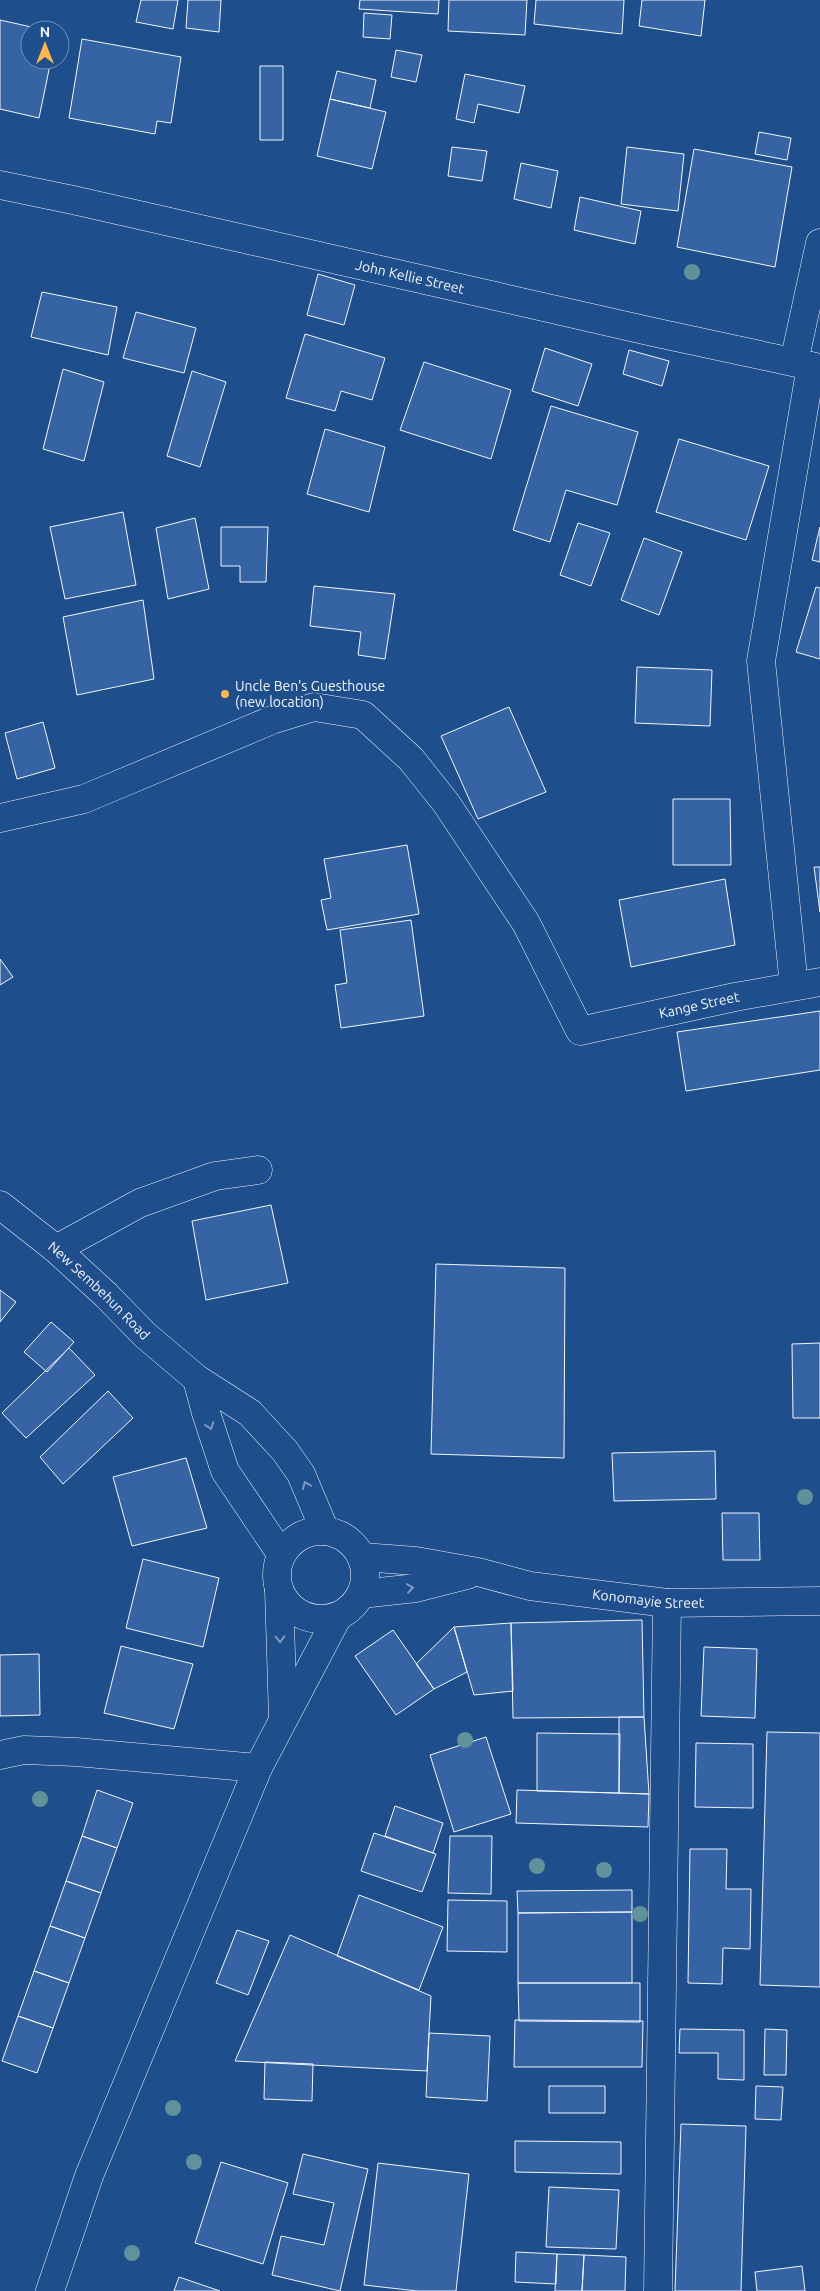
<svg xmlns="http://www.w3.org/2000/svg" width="820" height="2291" viewBox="0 0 820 2291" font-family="Ubuntu,sans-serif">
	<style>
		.building { fill: #3563a3; stroke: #f2f6ff }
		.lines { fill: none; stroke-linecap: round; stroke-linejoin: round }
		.minor-casing { stroke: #f2f6ff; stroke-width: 29 }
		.minor { stroke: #1f4e8c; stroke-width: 28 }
		.tree { fill: #61919a }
		.oneway { stroke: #7e9ac0 }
		.poi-dot { fill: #ffb74d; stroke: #1f4e8c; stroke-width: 2 }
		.labels { text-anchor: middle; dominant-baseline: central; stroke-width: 4; stroke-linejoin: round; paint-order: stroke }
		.street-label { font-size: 14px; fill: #f2f6ff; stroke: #1f4e8c }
		.poi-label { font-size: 14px; fill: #f2f6ff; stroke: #1f4e8c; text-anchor: start }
	</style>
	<rect width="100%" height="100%" fill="#1f4e8c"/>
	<path class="building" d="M 141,0 L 178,0 L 173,29 L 136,22 Z
		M 188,0 L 221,0 L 219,32 L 186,28 Z
		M 360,0 L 439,0 L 438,14 L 359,9 Z
		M 449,0 L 527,0 L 525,35 L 448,31 Z
		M 536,0 L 624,0 L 622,34 L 534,24 Z
		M 642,0 L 705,0 L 701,36 L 639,26 Z
		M 364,13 L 392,15 L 390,39 L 363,37 Z
		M 0,20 L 45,30 L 30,30 L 30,60 L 51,60 L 39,118 L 0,109 Z
		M 82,39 L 181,57 L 171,123 L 157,121 L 155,134 L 69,118 Z
		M 396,50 L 422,55 L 416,82 L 391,77 Z
		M 260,66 L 283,66 L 283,140 L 260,140 Z
		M 337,71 L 376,80 L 370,108 L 330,99 Z
		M 465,74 L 525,86 L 519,113 L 478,104 L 474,123 L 456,119 Z
		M 330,99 L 386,112 L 372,169 L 317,156 Z
		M 759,132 L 791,138 L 787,160 L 755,154 Z
		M 452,147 L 487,151 L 482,181 L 448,176 Z
		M 627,147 L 684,154 L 678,211 L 621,204 Z
		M 694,149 L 792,167 L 775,267 L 677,247 Z
		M 521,163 L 558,171 L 551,208 L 514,199 Z
		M 580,197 L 641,211 L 635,244 L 574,230 Z
		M 318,274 L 355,285 L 344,325 L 307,315 Z
		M 42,292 L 117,307 L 108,355 L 31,337 Z
		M 136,312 L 196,328 L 184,373 L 123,358 Z
		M 305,334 L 385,358 L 372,400 L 341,391 L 335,411 L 286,398 Z
		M 545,348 L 592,364 L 578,406 L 532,391 Z
		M 629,350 L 669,361 L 662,386 L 623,374 Z
		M 424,362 L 511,390 L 491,459 L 400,430 Z
		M 63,369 L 104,382 L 84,461 L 43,449 Z
		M 192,371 L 226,382 L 200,467 L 167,456 Z
		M 551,406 L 638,432 L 617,505 L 566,490 L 550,542 L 513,530 Z
		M 325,429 L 385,447 L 369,512 L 307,494 Z
		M 679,439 L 769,466 L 746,540 L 656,512 Z
		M 123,512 L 136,585 L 65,599 L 50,527 Z
		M 195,518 L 209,589 L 168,599 L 156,528 Z
		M 578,523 L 610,533 L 591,586 L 560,575 Z
		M 221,527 L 268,527 L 266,582 L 240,582 L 240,566 L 221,566 Z
		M 820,527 L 820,562 L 812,560 Z
		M 644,538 L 682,552 L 659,615 L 621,600 Z
		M 314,586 L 395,594 L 385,659 L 358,655 L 361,632 L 310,626 Z
		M 816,587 L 820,588 L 820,659 L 796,652 Z
		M 143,600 L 154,679 L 77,695 L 63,617 Z
		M 637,667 L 712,670 L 710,726 L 635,723 Z
		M 509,707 L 546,792 L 478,819 L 441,736 Z
		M 43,722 L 55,768 L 17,779 L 5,733 Z
		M 673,799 L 730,799 L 731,865 L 673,865 Z
		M 407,845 L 419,914 L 327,930 L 321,900 L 331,898 L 324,859 Z
		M 814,867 L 820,867 L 820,912 Z
		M 725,879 L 735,945 L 631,967 L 619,900 Z
		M 411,920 L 424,1016 L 341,1028 L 335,985 L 347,983 L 340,930 Z
		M 0,959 L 13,977 L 0,985 Z
		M 820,1011 L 820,1070 L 686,1091 L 677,1032 Z
		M 271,1205 L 288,1283 L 206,1300 L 192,1221 Z
		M 436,1264 L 565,1268 L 564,1458 L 431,1454 Z
		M 0,1290 L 16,1302 L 0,1322 Z
		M 51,1322 L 74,1342 L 47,1372 L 24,1352 Z
		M 820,1343 L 820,1418 L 793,1418 L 792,1344 Z
		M 69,1348 L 95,1375 L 26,1438 L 2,1413 Z
		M 108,1391 L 133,1418 L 63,1484 L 40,1457 Z
		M 715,1451 L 716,1499 L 614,1501 L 612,1453 Z
		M 186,1458 L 207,1528 L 132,1546 L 113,1477 Z
		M 722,1513 L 759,1513 L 760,1560 L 723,1560 Z
		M 143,1559 L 219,1578 L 203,1647 L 126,1628 Z
		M 642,1620 L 644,1717 L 513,1718 L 511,1623 Z
		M 511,1623 L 513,1691 L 474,1695 L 454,1627 Z
		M 454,1627 L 467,1672 L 434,1689 L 416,1664 Z
		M 393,1630 L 434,1689 L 396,1715 L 355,1656 Z
		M 121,1646 L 193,1664 L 174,1729 L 104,1713 Z
		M 704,1647 L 757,1649 L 755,1718 L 701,1716 Z
		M 39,1654 L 40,1715 L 0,1716 L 0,1655 Z
		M 619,1717 L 644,1717 L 649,1794 L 619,1793 Z
		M 767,1732 L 820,1733 L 820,1987 L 760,1985 Z
		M 537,1733 L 620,1734 L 619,1793 L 537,1791 Z
		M 486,1737 L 511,1814 L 454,1832 L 430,1755 Z
		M 696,1743 L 753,1744 L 753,1808 L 695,1807 Z
		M 97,1790 L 133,1803 L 117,1848 L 82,1836 Z
		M 517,1790 L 649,1794 L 648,1827 L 516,1823 Z
		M 395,1806 L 443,1823 L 433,1853 L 385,1836 Z
		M 374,1833 L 436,1854 L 422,1892 L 361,1871 Z
		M 82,1836 L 117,1848 L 101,1893 L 66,1881 Z
		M 450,1836 L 492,1836 L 491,1894 L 448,1893 Z
		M 690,1849 L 727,1849 L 726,1889 L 751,1889 L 750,1949 L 723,1948 L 722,1984 L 688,1983 Z
		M 66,1881 L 101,1893 L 85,1938 L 50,1926 Z
		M 632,1890 L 632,1912 L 518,1913 L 517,1891 Z
		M 359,1895 L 443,1927 L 419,1990 L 337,1956 Z
		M 448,1900 L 507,1901 L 507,1952 L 447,1951 Z
		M 632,1912 L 632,1983 L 518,1983 L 518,1913 Z
		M 50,1926 L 85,1938 L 69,1983 L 34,1971 Z
		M 237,1930 L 269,1941 L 248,1995 L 216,1983 Z
		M 290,1935 L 431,1996 L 427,2071 L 235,2061 Z
		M 34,1971 L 69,1983 L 53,2028 L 18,2016 Z
		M 518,1983 L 640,1983 L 640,2022 L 519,2021 Z
		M 18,2016 L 53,2028 L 37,2073 L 2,2061 Z
		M 515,2020 L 643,2021 L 642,2067 L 514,2067 Z
		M 680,2029 L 744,2030 L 744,2080 L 718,2079 L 718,2053 L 679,2053 Z
		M 765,2029 L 787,2030 L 786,2075 L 764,2075 Z
		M 429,2033 L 490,2036 L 487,2101 L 426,2097 Z
		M 265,2062 L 313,2064 L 312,2101 L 264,2099 Z
		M 549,2086 L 605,2086 L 605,2113 L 549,2113 Z
		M 756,2086 L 783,2087 L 781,2120 L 755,2119 Z
		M 681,2124 L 746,2126 L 741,2291 L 675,2291 Z
		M 515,2141 L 621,2142 L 621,2174 L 515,2172 Z
		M 303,2154 L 368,2169 L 340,2291 L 272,2275 L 281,2236 L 324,2245 L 334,2203 L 293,2194 Z
		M 221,2162 L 288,2183 L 263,2264 L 195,2243 Z
		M 378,2163 L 469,2174 L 456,2291 L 417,2291 L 364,2285 Z
		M 549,2187 L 619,2190 L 616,2249 L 546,2247 Z
		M 516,2252 L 557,2254 L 556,2284 L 515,2282 Z
		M 557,2254 L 584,2255 L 582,2291 L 555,2291 Z
		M 584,2255 L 626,2257 L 625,2291 L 582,2291 Z
		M 802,2266 L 805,2291 L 757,2291 L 755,2272 Z
		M 179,2277 L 220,2291 L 174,2291 Z"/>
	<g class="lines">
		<defs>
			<g id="minor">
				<path id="s1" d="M 0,185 L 73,200 L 653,332 L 820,368"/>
				<path d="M 794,362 L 820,243"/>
				<path id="s2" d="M 0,818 L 84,799 L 272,720 L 314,707 L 363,715 L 411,759 L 446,803 L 526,923 L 580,1031 L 735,997 L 820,982"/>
				<path d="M 794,986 L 761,661 L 811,366"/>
				<path id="s3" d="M 0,1205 L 56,1249 L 106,1295 L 145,1335 L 197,1379 L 250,1413 L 285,1451 L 301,1474 L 325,1531"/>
				<path d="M 56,1249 L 140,1203 L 215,1176 L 258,1170"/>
				<path d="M 197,1379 L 206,1413 L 225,1471 L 281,1554"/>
				<circle cx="321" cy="1575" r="44"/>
				<path id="s4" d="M 362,1557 L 416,1561 L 478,1572 L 530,1586 L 667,1603 L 820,1601"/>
				<path d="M 279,1590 L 283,1718"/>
				<path d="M 361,1594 L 416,1588 L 467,1575"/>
				<path d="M 0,1755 L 24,1750 L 76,1752 L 258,1768"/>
				<path d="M 50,2291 L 89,2176 L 258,1768 L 338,1616"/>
				<path d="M 658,2291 L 667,1603"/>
			</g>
		</defs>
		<use href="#minor" class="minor-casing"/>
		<use href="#minor" class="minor"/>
	</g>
	<g class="tree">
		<circle cx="692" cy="272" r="8"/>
		<circle cx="805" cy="1497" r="8"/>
		<circle cx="465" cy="1740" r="8"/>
		<circle cx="40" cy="1799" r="8"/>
		<circle cx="537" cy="1866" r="8"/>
		<circle cx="604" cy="1870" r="8"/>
		<circle cx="640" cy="1914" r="8"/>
		<circle cx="173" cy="2108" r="8"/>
		<circle cx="194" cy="2162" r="8"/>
		<circle cx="132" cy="2253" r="8"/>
	</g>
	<defs><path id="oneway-chevron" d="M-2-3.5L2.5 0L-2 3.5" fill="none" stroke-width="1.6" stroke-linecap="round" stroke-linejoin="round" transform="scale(1.25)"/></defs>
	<g class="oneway">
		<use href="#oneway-chevron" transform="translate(210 1426) rotate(71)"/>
		<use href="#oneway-chevron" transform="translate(306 1485) rotate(-112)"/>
		<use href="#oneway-chevron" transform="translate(410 1588) rotate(-8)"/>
		<use href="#oneway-chevron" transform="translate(280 1639) rotate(88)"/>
	</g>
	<circle class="poi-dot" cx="225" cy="694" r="5"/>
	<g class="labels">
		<g class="street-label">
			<text stroke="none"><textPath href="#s1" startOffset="420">John Kellie Street</textPath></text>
			<text stroke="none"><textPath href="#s2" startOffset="892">Kange Street</textPath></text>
			<text stroke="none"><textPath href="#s3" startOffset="131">New Sembehun Road</textPath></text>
			<text stroke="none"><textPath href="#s4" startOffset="290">Konomayie Street</textPath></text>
		</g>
		<g class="poi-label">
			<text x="235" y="686">Uncle Ben's Guesthouse<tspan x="235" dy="16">(new location)</tspan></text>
		</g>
	</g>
	<g transform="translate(45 45)"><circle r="24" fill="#1f4e8c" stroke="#7391ba"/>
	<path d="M0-4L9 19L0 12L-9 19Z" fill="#ffb74d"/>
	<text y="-8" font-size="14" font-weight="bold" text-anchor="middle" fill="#f2f6ff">N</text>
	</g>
</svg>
